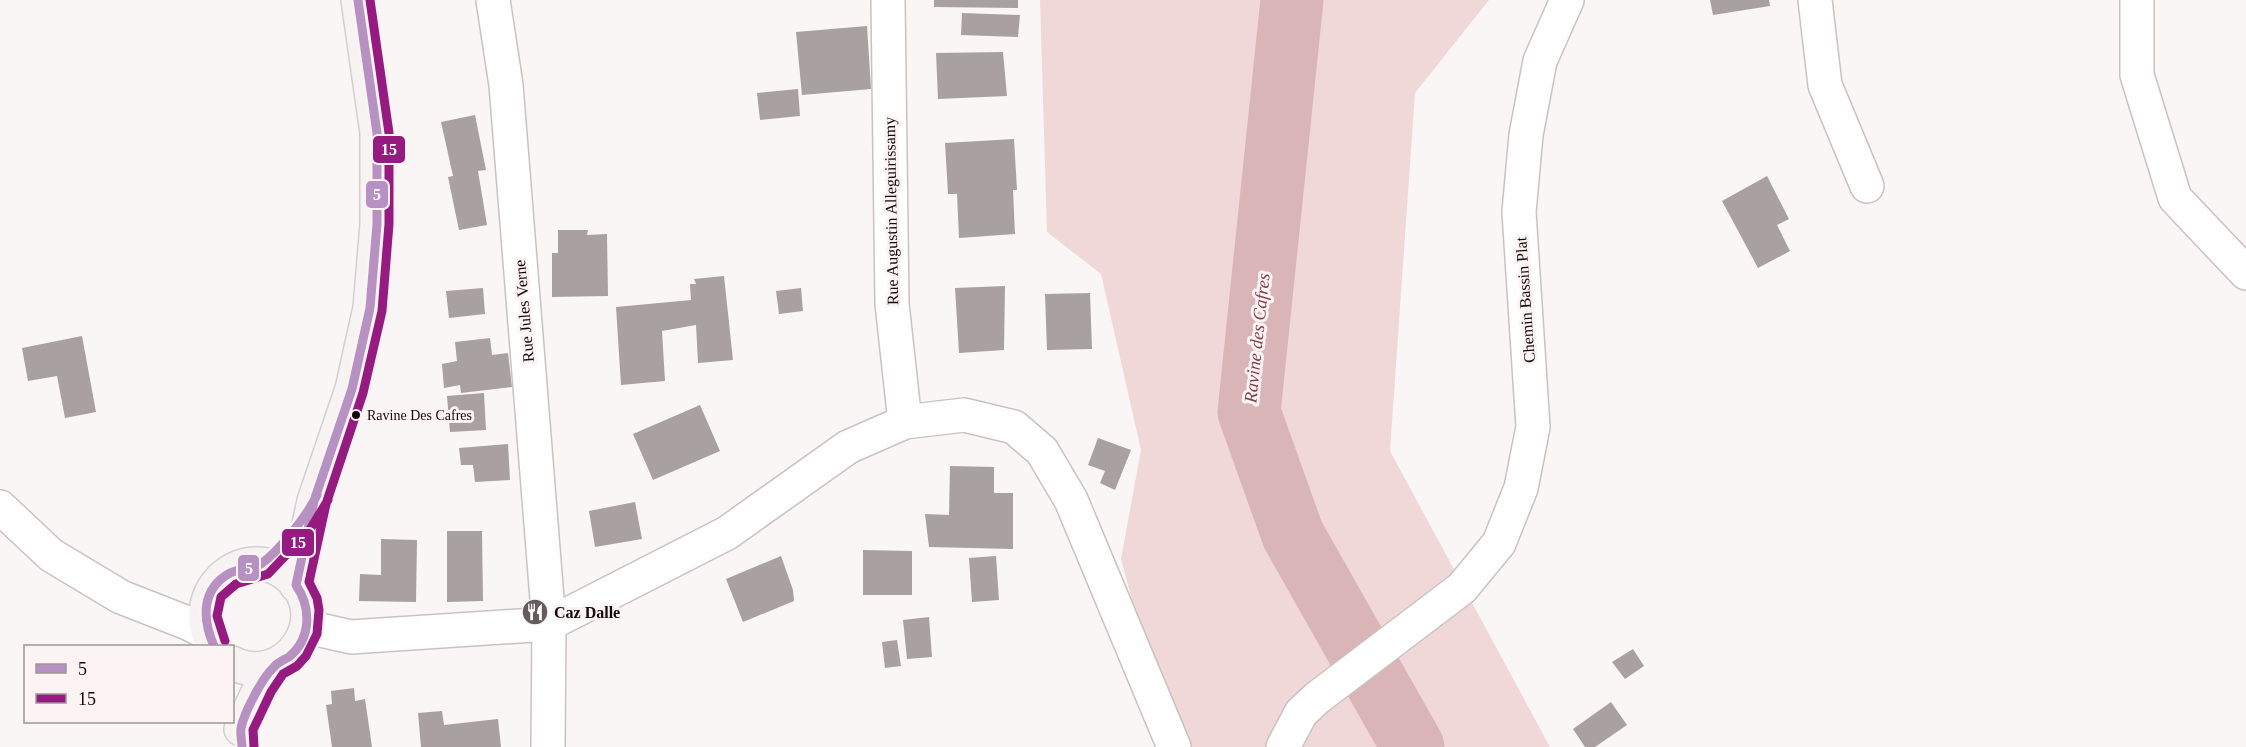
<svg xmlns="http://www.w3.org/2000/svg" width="2246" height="747" viewBox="0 0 2246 747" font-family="Georgia,serif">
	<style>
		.green { fill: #f0d8d9 }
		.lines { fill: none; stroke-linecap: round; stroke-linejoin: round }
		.river { stroke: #dab5b8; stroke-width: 63 }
		.building { fill: #a8a0a1 }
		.minor-casing { stroke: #cac2c2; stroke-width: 36 }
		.major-casing { stroke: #d3cfd0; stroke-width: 36 }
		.minor { stroke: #fefefe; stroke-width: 33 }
		.major { stroke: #f8f3f3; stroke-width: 33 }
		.bus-1-casing { stroke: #fcf4f4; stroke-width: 14 }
		.bus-2-casing { stroke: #fcf4f4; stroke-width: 14 }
		.bus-1 { stroke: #b791c2; stroke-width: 9 }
		.bus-2 { stroke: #951b81; stroke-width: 9 }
		.bus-dot { fill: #14080a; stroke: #fcf4f4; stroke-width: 2 }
		.labels { text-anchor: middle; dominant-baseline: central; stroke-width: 6; stroke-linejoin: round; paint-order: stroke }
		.bus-label { font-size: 14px; fill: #14080a; stroke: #fcf4f4; text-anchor: start }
		.street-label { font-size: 16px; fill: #14080a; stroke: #fcf4f4 }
		.poi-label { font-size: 16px; font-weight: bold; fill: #14080a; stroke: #fcf4f4; text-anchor: start }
		.water-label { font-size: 18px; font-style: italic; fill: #823f48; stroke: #fcf4f4 }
		.line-badge { stroke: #fcf4f4; stroke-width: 2 }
		.badge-label { font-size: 16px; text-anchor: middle; font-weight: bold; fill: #fff }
	</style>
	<rect width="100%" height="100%" fill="#faf6f6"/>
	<path class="green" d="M 1040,0 L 1489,0 L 1415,93 L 1390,451 L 1550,747 L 1172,747 L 1121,559 L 1141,450 L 1101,274 L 1047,232 Z"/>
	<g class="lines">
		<path class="river" d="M 1292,0 L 1249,412 L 1293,535 L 1413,747"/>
	</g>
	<path class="building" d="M 934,0 L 1018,0 L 1018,8 L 934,7 Z
		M 1710,0 L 1769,0 L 1770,6 L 1713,15 Z
		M 962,13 L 1020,15 L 1018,37 L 961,35 Z
		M 867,26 L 871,89 L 802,95 L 796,32 Z
		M 1003,52 L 1007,96 L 938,99 L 936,53 Z
		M 798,89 L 800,116 L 760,120 L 757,93 Z
		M 475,115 L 486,170 L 478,171 L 487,225 L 459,230 L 448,177 L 453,176 L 441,122 Z
		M 1014,139 L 1017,190 L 1013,190 L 1015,234 L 959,238 L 957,194 L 948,194 L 945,143 Z
		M 1767,176 L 1789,219 L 1777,225 L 1790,251 L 1758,268 L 1722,201 Z
		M 558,230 L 588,230 L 587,235 L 607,234 L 608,296 L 552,297 L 552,253 L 558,253 Z
		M 724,276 L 733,360 L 698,363 L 696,325 L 662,331 L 665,381 L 621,385 L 616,307 L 691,300 L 690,284 L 696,284 L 694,279 Z
		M 1005,286 L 1004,350 L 959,353 L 955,288 Z
		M 483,288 L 485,314 L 449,318 L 446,291 Z
		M 801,288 L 803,311 L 779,314 L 776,291 Z
		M 1090,293 L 1092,349 L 1047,350 L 1045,294 Z
		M 82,336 L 96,412 L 65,418 L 57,376 L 28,381 L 22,348 Z
		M 490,338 L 492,355 L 508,353 L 512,387 L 461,393 L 460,385 L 444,388 L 442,364 L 457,361 L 455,342 Z
		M 484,393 L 486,430 L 450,432 L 447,396 Z
		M 700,405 L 720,451 L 653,480 L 633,434 Z
		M 1098,438 L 1131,450 L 1115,490 L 1100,483 L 1105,471 L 1088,465 Z
		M 508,444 L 510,480 L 475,482 L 473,465 L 461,465 L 459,448 Z
		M 950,466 L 994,467 L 994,493 L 1013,493 L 1013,549 L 929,547 L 925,514 L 949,515 Z
		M 635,502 L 642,539 L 595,547 L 589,511 Z
		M 447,531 L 482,531 L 483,601 L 447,602 Z
		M 381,539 L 417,540 L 416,602 L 359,601 L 360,574 L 381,575 Z
		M 863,550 L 912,551 L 912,595 L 863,595 Z
		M 781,556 L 793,590 L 794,601 L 743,622 L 726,579 Z
		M 996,556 L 999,600 L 972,602 L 969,558 Z
		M 929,617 L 932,657 L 907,659 L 903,620 Z
		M 897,640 L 901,666 L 885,668 L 882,642 Z
		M 1633,649 L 1644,666 L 1625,679 L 1612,662 Z
		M 354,688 L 355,701 L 365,699 L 372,747 L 332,747 L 326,705 L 332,704 L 331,691 Z
		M 1611,702 L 1627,725 L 1595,747 L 1585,747 L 1573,729 Z
		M 442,711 L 444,725 L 498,719 L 501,747 L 421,747 L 418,713 Z"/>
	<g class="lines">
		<defs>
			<path id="minor" d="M 493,0 L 506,85 L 549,624 L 548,747
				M 888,0 L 892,304 L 905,422
				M 1815,0 L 1825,85 L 1867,186
				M 2137,0 L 2137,75 L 2175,198 L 2246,273
				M 0,507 L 51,555 L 121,597 L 190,624 L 207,633
				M 307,627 L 351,637 L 549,624 L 727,533 L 848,447 L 905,422 L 964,415 L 1014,427 L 1042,451 L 1071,500 L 1174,747
				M 1283,747 L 1301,713 L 1317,698 L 1462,588 L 1499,543 L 1521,488 L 1533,427 L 1519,212 L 1526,135 L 1540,61 L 1567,0"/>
			<path id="major" d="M 296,585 L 314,501 L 352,389 L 370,308 L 377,224 L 377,133 L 358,0
				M 214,646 C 183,590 248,537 292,579 C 334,620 285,689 232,663
				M 241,729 L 261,686 L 274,666"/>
		</defs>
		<use href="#minor" class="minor-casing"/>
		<use href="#major" class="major-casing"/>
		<use href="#minor" class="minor"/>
		<use href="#major" class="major"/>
		<defs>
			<path id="bus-1" d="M 214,646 C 202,619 201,589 230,573 C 240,568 253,569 261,564 C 280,550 307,516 317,495
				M 242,747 C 242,741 240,734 241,728 C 244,713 262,678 274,667 C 278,662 284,660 289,657 C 312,638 311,607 296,585 L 314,501 L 352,389 L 370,308 L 377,224 L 377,133 L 358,0"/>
			<path id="bus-2" d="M 225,641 L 217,616 L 221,597 L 236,584 L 268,574 L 309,531 L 328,500
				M 254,747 L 253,730 L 271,692 L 283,674 L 297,666 L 306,656 L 317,634 L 319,610 L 317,598 L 309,582 L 326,504 L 363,393 L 382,311 L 389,224 L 389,133 L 370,0"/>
		</defs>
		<use href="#bus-1" class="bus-1-casing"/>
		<use href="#bus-2" class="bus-2-casing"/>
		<use href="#bus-1" class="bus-1"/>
		<use href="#bus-2" class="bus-2"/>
	</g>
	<defs>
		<symbol id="restaurant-disc" viewBox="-11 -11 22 22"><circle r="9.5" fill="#645b5d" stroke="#fcf4f4"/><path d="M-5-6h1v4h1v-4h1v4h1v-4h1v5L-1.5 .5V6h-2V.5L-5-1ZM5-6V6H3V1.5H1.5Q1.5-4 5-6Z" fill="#fff"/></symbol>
	</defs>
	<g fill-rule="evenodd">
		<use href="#restaurant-disc" x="520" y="597" width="30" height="30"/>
	</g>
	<circle class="bus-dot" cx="356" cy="415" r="5"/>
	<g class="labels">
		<g class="bus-label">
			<text x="367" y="415">Ravine Des Cafres</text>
		</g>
		<g class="street-label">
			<text transform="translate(891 211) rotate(-91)">Rue Augustin Alleguirissamy</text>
			<text transform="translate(1525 300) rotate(-94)">Chemin Bassin Plat</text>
			<text transform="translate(524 311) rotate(-95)">Rue Jules Verne</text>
		</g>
		<g class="poi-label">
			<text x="554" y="612">Caz Dalle</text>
		</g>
		<g class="water-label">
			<text transform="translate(1257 338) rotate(-84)">Ravine des Cafres</text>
		</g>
	</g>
	<g class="line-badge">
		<rect x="372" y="135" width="34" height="29" rx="6" fill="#951b81"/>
		<rect x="365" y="180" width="24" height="29" rx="6" fill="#b791c2"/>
		<rect x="281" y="528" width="34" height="29" rx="6" fill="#951b81"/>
		<rect x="237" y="554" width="23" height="28" rx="6" fill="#b791c2"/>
	</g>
	<g class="badge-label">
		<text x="389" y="155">15</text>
		<text x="377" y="200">5</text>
		<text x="298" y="548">15</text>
		<text x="249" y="574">5</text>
	</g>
	<rect x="24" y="645" width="210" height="78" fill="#fcf4f4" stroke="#9f9696" stroke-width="1.5"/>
	<rect x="36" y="664" width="30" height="9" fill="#b791c2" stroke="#9f9696" stroke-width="1.5"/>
	<text x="78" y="675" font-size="18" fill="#14080a">5</text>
	<rect x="36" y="694" width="30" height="9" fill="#951b81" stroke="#9f9696" stroke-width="1.5"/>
	<text x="78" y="705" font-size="18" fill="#14080a">15</text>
</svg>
